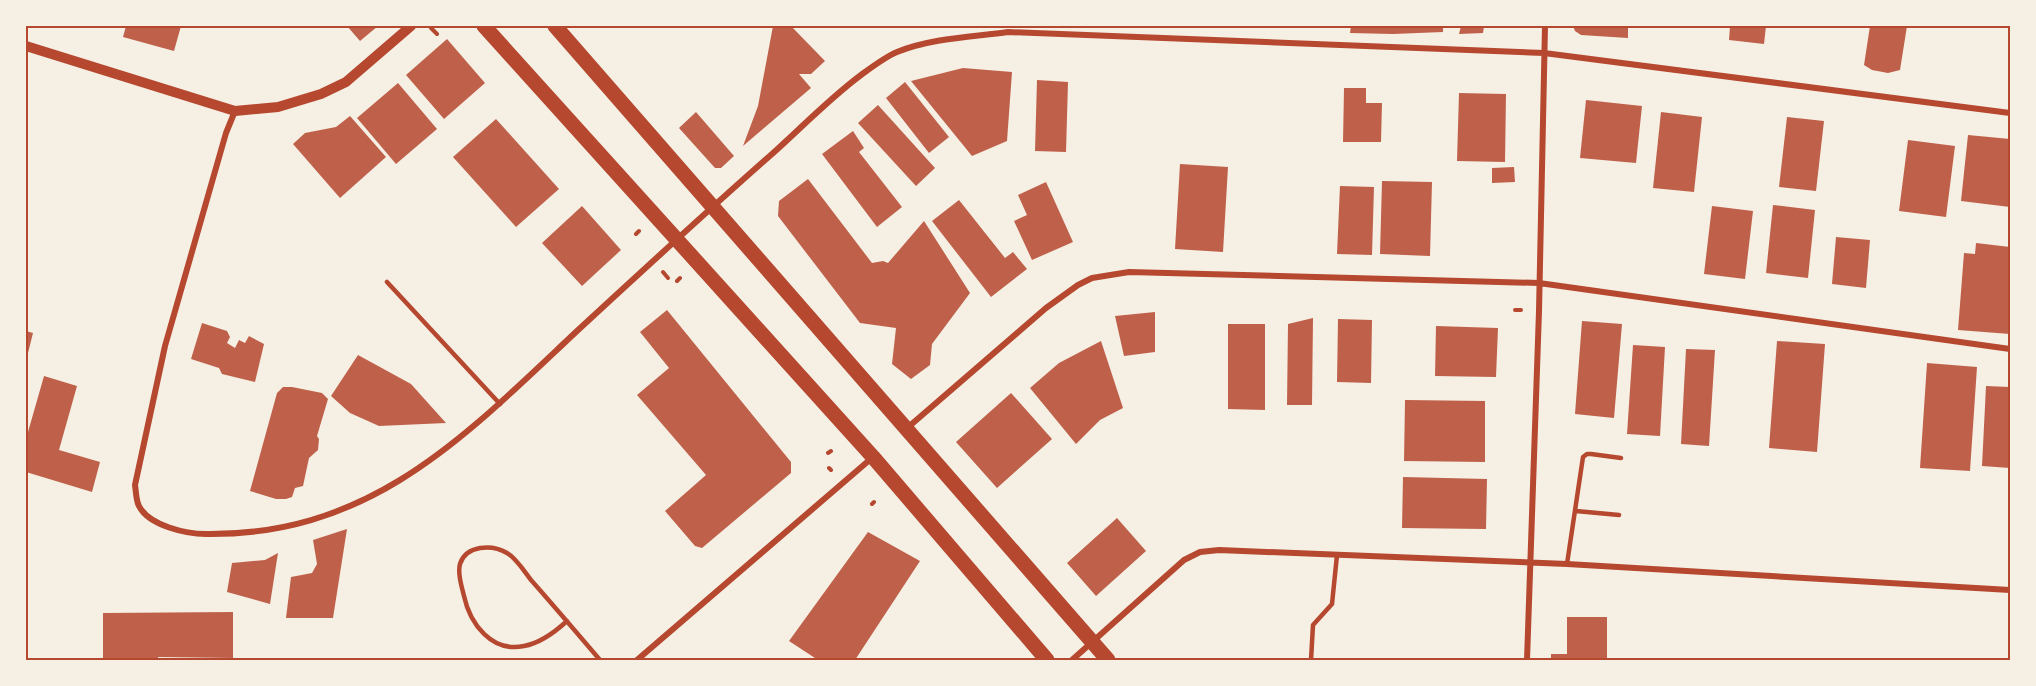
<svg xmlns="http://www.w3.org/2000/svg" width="2036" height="686" viewBox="0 0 2036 686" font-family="'Public Sans',sans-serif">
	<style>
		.building { fill: #bf614a }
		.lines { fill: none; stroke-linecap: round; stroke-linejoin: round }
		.path { stroke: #b5482f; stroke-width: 4 }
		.service { stroke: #b5482f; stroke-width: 4.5 }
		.minor { stroke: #b5482f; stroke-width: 6 }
		.tertiary { stroke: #b5482f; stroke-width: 10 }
		.primary { stroke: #b5482f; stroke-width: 15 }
		.neatline { fill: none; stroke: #b5482f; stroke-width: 2 }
	</style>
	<rect width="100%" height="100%" fill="#f6efe4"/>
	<path class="building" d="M 126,26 L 181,26 L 174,51 L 123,37 Z
		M 347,26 L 378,26 L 360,41 Z
		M 773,26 L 791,26 L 825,61 L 811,74 L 799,74 L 811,88 L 743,146 L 758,106 Z
		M 1351,26 L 1443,26 L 1443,32 L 1393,34 L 1350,33 Z
		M 1461,26 L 1484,26 L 1483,33 L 1459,34 Z
		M 1573,26 L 1628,26 L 1628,38 L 1581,35 L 1575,31 Z
		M 1730,26 L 1766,26 L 1764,44 L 1729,40 Z
		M 1870,26 L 1907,26 L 1900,70 L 1888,73 L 1872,70 L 1864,65 Z
		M 447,39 L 485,83 L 444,119 L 406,75 Z
		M 963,68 L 1012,72 L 1007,141 L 972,156 L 911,81 Z
		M 1037,80 L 1068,82 L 1066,152 L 1035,151 Z
		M 905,82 L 949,137 L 929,153 L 886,98 Z
		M 398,83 L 437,129 L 396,164 L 357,118 Z
		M 1344,88 L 1366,88 L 1366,103 L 1382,103 L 1381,142 L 1343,142 Z
		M 1459,93 L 1506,94 L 1505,162 L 1457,161 Z
		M 1586,100 L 1642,106 L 1636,163 L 1580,158 Z
		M 878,105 L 935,168 L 916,186 L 858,123 Z
		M 696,112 L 734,156 L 721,168 L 715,168 L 679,128 Z
		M 1661,112 L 1702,117 L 1694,192 L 1653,188 Z
		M 350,116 L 386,157 L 340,198 L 293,144 L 305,133 L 336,127 Z
		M 1787,117 L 1824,121 L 1816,191 L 1779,187 Z
		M 496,119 L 559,189 L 516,227 L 453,157 Z
		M 853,131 L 864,148 L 859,152 L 902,207 L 877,227 L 822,154 Z
		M 1968,135 L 2010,139 L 2010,207 L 1961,201 Z
		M 1908,140 L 1955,146 L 1946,217 L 1899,211 Z
		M 1180,164 L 1228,167 L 1223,252 L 1175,249 Z
		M 1514,167 L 1515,182 L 1492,183 L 1492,168 Z
		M 808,179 L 872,263 L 883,261 L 888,263 L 924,221 L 970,293 L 932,344 L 930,365 L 911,379 L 892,364 L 896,328 L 860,323 L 778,216 L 779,201 Z
		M 1382,181 L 1432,182 L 1430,256 L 1380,254 Z
		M 1046,182 L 1073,242 L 1032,260 L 1014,221 L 1027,215 L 1018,195 Z
		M 1340,186 L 1374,187 L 1372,255 L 1337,254 Z
		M 959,200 L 1005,258 L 1013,252 L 1027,269 L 991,297 L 932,221 Z
		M 1773,205 L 1815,210 L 1808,278 L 1766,273 Z
		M 582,206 L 621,250 L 582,286 L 542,243 Z
		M 1712,206 L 1753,211 L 1745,279 L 1704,274 Z
		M 1836,237 L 1870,240 L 1866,288 L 1832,284 Z
		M 1976,243 L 2010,247 L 2010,334 L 1958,330 L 1964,253 L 1975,254 Z
		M 667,310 L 791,462 L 791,473 L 702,548 L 695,546 L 665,511 L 706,475 L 637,395 L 669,368 L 640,332 Z
		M 1155,312 L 1155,352 L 1124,356 L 1115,316 Z
		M 1313,318 L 1312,405 L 1287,405 L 1288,324 Z
		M 1338,319 L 1372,320 L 1371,383 L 1337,382 Z
		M 1582,321 L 1622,324 L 1614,418 L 1575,414 Z
		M 202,323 L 227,331 L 230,337 L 227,343 L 235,348 L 239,340 L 245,343 L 249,336 L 264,344 L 255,382 L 222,374 L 219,368 L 191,359 Z
		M 1228,324 L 1265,324 L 1265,410 L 1228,409 Z
		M 1436,326 L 1498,328 L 1496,377 L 1435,376 Z
		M 26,331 L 33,333 L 26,361 Z
		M 1101,341 L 1123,408 L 1100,420 L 1076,444 L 1030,388 L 1059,363 Z
		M 1777,341 L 1825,344 L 1817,452 L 1769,448 Z
		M 1633,345 L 1665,347 L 1660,436 L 1627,434 Z
		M 1686,349 L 1715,350 L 1709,446 L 1681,444 Z
		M 358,355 L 411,384 L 446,423 L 379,426 L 350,413 L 331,396 Z
		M 1927,363 L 1977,367 L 1970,471 L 1920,468 Z
		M 44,376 L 77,386 L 59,450 L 100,462 L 92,492 L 26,472 L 26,439 Z
		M 1986,386 L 2010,387 L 2010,468 L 1982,466 Z
		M 283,387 L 292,387 L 322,393 L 328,399 L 317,436 L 319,439 L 318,450 L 309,458 L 303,486 L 295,488 L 292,497 L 286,499 L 276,499 L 250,491 L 277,393 Z
		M 1011,393 L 1052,439 L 997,488 L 956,442 Z
		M 1405,400 L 1485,401 L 1485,462 L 1404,461 Z
		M 1403,477 L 1487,479 L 1486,529 L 1402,528 Z
		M 1117,518 L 1146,551 L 1096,596 L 1067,563 Z
		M 347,529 L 333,618 L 286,618 L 291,577 L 312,573 L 317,564 L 313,540 Z
		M 868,532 L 920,561 L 855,660 L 818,660 L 789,641 Z
		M 278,553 L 270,604 L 227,592 L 232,563 L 265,560 Z
		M 233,612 L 233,658 L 158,657 L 158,660 L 103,660 L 103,613 Z
		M 1567,617 L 1607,617 L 1607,660 L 1551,660 L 1551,654 L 1567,654 Z"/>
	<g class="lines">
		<path class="path" d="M 431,28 L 437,34
			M 636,234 L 639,231
			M 663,272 L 668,278
			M 677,281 L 680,278
			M 1515,310 L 1521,310
			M 828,453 L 831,451
			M 829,468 L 831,470
			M 872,504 L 874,502"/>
		<path class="service" d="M 387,282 L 500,404
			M 1576,511 L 1619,515
			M 1567,564 L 1583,457 L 1587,454 L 1591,454 L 1621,458
			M 567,621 C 555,632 541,643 524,646 C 492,653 470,624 464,596 C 462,587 457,574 460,564 C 466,545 492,544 507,553 C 516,558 524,571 531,580 C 554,606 577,633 600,660
			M 1311,660 L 1313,625 L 1332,604 L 1337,555"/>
		<path class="minor" d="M 235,111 L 226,133 L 165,346 L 135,485 C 136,491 136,501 139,506 C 149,526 187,534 206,534 C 372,536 465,436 577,331 C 642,271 706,212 772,154 C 801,128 830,98 861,75 C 872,67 885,57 897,52 C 932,38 972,37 1008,32 L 1544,53 L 2010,113
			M 906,429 L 1046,308 L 1078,285 L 1092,278 L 1129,272 L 1539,283 L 2010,349
			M 637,660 L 873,457
			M 1072,660 L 1184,560 L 1200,552 L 1219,550 L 1567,564 L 2010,590
			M 1527,660 L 1539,311 L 1545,26"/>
		<path class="tertiary" d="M 26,46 L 235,111 L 278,107 L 321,94 L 346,82 L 411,26"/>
		<path class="primary" d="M 484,26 L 873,457 L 1047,660
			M 555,26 L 1108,660"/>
	</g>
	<rect width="2036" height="686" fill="none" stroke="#f6efe4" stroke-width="54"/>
	<rect x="27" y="27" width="1982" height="632" class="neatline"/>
</svg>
